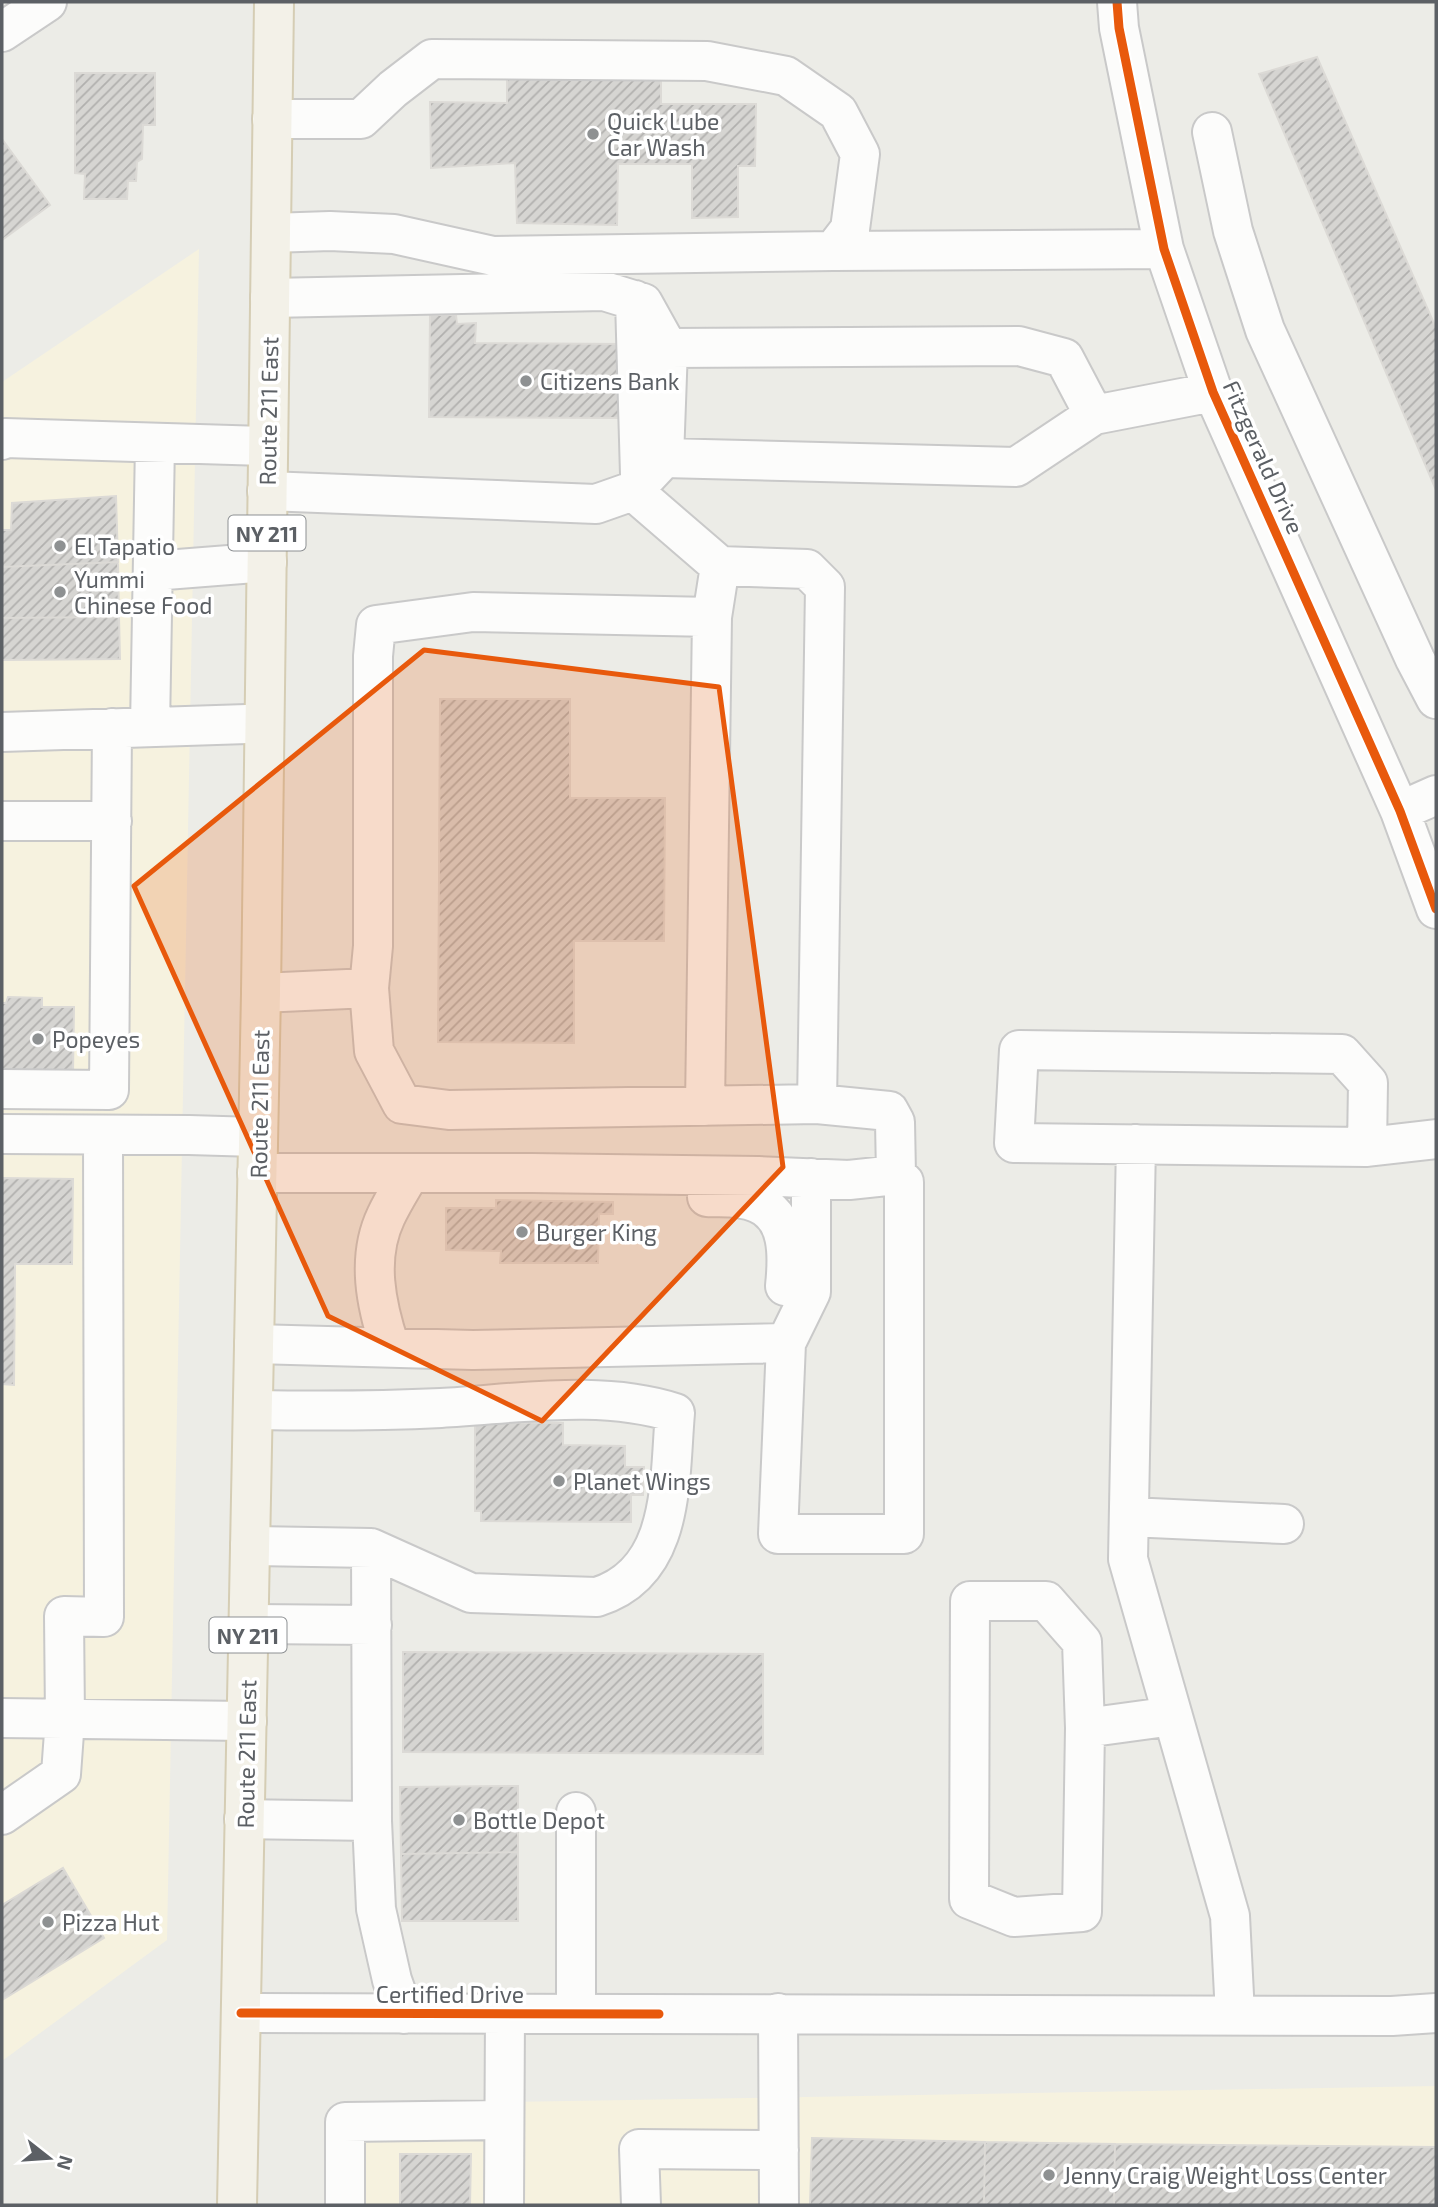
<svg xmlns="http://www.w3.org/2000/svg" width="1438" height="2207" viewBox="0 0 1438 2207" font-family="'Exo 2',sans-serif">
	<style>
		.commercial { fill: #f6f2df }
		.building { fill: url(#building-hatch); stroke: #dcdad6; stroke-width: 2 }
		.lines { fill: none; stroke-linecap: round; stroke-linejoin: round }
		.minor-casing { stroke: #c9c9c9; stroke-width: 42 }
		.major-casing { stroke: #d5cdb4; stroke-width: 42 }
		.minor { stroke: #fcfcfb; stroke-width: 38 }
		.major { stroke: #f3f1e8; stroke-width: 38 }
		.cycleway-casing { stroke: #fff; stroke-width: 13 }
		.cycleway { stroke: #e8590c; stroke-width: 9 }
		.marked { fill: #e8590c; fill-opacity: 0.2; stroke: #e8590c; stroke-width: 5; stroke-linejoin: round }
		.poi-dot { fill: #8e9192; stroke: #fff; stroke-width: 2.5 }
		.labels { text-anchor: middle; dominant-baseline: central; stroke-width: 7; stroke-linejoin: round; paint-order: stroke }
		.shield { fill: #fff; stroke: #8d9093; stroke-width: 2 }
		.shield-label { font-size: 21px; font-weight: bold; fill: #5c6065 }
		.poi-label { font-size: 23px; fill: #5c6065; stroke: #fff; text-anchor: start }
		.street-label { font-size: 23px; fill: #5c6065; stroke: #fff }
	</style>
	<defs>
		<pattern id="building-hatch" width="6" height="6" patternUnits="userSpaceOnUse" patternTransform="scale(1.75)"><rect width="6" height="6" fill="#d6d5d2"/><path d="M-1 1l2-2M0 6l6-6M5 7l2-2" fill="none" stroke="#b1b0ae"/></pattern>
	</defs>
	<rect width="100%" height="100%" fill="#ecece7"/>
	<path class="commercial" d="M 199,249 L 167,1940 L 2,2061 L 2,382 Z
		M 1436,2086 L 1436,2205 L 343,2205 L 342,2105 Z"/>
	<path class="building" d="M 1317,57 L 1436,328 L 1436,490 L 1259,74 Z
		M 75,73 L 155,73 L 155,125 L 143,125 L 142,159 L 137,162 L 136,181 L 128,181 L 127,199 L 84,199 L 85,174 L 75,173 Z
		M 507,73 L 661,74 L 661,104 L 756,104 L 755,166 L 738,166 L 738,217 L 692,218 L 692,164 L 618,164 L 617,225 L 517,223 L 515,163 L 431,168 L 430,102 L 507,103 Z
		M 2,139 L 50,205 L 2,240 Z
		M 430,315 L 456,315 L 457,324 L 476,323 L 475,343 L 623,344 L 622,418 L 429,417 Z
		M 116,496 L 118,562 L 2,567 L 2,530 L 11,530 L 12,503 Z
		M 118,562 L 119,617 L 2,618 L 2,567 Z
		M 119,617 L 120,659 L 2,660 L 2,618 Z
		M 440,699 L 570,699 L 570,798 L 665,798 L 664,941 L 574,941 L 574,1043 L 438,1042 Z
		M 8,997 L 42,998 L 42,1007 L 74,1007 L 73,1073 L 2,1071 L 2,1003 L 6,1003 Z
		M 2,1178 L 73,1179 L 72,1264 L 15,1264 L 14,1385 L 2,1384 Z
		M 496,1200 L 613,1202 L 613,1214 L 599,1214 L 598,1263 L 500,1263 L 501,1251 L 446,1250 L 446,1208 L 496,1208 Z
		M 475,1422 L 563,1423 L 563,1445 L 625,1446 L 625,1467 L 644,1467 L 643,1495 L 631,1495 L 631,1522 L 481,1521 L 481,1511 L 475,1511 Z
		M 403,1652 L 763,1654 L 763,1754 L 403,1752 Z
		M 518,1786 L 518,1852 L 401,1854 L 400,1787 Z
		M 518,1852 L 518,1921 L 402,1921 L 401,1854 Z
		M 63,1868 L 104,1938 L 2,2000 L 2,1905 Z
		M 812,2138 L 985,2142 L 984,2205 L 810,2205 Z
		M 985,2142 L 1115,2144 L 1114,2205 L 984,2205 Z
		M 1115,2144 L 1436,2147 L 1436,2205 L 1114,2205 Z
		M 400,2154 L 471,2154 L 470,2205 L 400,2205 Z"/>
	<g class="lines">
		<defs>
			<path id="minor" d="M 1117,2 L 1119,28 L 1164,249 L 1213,392 L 1400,811 L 1436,909
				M 2,32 L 47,2
				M 1212,132 L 1233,231 L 1265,330 L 1415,659 L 1436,699
				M 271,233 L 330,231 L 394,234 L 493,256 L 833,251 L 850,229 L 860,154 L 838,112 L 786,76 L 707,61 L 432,59 L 393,89 L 361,119 L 272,119
				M 833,251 L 1164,249
				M 635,300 L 640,475
				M 668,348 L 1019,346 L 1064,358 L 1094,415
				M 2,440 L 5,438 L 268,446
				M 664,458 L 1016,467 L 1094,415 L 1213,392
				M 267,491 L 596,504 L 633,491 L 664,458 L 668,348 L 643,303 L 604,291 L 270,298
				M 633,491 L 720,566
				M 153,571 L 267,562
				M 150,727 L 155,443
				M 2,732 L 247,724 L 264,722
				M 1400,811 L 1436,795
				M 2,821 L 112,821
				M 369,988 L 374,1051 L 402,1104 L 449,1110 L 817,1104 L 889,1111 L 895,1122 L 896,1175
				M 261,993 L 369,988 L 373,946 L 373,656 L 376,625 L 473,612 L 712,617
				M 2,1089 L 109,1090 L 112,728
				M 705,1106 L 712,617 L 720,566 L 807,569 L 825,587 L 817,1104
				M 2,1134 L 189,1135 L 258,1137
				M 1136,1144 L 1128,1559 L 1230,1916 L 1235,2015
				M 1367,1147 L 1368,1083 L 1342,1054 L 1019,1050 L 1014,1143 L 1367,1147 L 1436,1139
				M 257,1173 L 532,1173 L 758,1176 L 849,1180 L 896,1175 L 904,1182 L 904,1534 L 778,1534 L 786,1343
				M 707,1197 C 724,1198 741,1196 757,1203 C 790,1216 788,1257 785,1286
				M 254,1344 L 473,1350 L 786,1343 L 811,1292 L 811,1178
				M 390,1347 C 376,1305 366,1258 386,1216 C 393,1201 402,1187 410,1173
				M 1129,1517 L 1284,1524
				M 250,1546 L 371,1548 L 471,1593 L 597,1597 C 676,1572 669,1480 675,1413 C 601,1389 517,1404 441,1408 C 378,1411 315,1411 253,1410
				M 248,1624 L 372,1625
				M 2,1718 L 247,1721
				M 1085,1728 L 1082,1912 L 1014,1917 L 969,1899 L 970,1601 L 1046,1601 L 1082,1642 L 1085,1728 L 1173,1716
				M 576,1812 L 576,2014
				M 2,1815 L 61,1774 L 65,1719 L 64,1616 L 104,1617 L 103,1136
				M 244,1819 L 372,1821 L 371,1548
				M 372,1821 L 376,1909 L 392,1980 L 404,2014
				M 241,2013 L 1392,2016 L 1436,2013
				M 778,2013 L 779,2205
				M 345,2205 L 345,2122 L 504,2120
				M 504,2205 L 505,2014
				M 641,2205 L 639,2149 L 779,2150"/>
			<path id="major" d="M 237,2205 L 261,993 L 274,2"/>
		</defs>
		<use href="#minor" class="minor-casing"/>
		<use href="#major" class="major-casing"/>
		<use href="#minor" class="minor"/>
		<use href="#major" class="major"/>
		<defs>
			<path id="cycleway" d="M 1117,2 L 1119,28 L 1164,249 L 1213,392 L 1400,811 L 1436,909
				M 241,2013 L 659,2014"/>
		</defs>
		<use href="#cycleway" class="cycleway-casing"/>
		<use href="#cycleway" class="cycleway"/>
	</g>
	<path class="marked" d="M 424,650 L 719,687 L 783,1167 L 542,1421 L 328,1316 L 134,886 Z"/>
	<g class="poi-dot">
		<circle cx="593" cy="134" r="7"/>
		<circle cx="526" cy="381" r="7"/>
		<circle cx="60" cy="546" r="7"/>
		<circle cx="60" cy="592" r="7"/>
		<circle cx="38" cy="1039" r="7"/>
		<circle cx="522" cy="1232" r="7"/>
		<circle cx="559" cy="1481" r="7"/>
		<circle cx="459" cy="1820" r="7"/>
		<circle cx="48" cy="1922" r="7"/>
		<circle cx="1049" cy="2175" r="7"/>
	</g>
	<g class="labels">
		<g class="shield">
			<rect x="228.5" y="515.5" width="77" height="35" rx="5"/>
			<rect x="209.5" y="1617.5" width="77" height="35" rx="5"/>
		</g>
		<g class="shield-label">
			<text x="267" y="533">NY 211</text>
			<text x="248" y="1635">NY 211</text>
		</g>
		<g class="poi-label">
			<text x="607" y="121">Quick Lube<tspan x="607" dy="26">Car Wash</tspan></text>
			<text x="540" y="381">Citizens Bank</text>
			<text x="74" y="546">El Tapatio</text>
			<text x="74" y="579">Yummi<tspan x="74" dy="26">Chinese Food</tspan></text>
			<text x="52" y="1039">Popeyes</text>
			<text x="536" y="1232">Burger King</text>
			<text x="573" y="1481">Planet Wings</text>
			<text x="473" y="1820">Bottle Depot</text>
			<text x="62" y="1922">Pizza Hut</text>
			<text x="1063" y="2175">Jenny Craig Weight Loss Center</text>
		</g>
		<g class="street-label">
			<text transform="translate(268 411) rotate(-89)">Route 211 East</text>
			<text transform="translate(1264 457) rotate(66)">Fitzgerald Drive</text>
			<text transform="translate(259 1104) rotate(-89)">Route 211 East</text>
			<text transform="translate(246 1754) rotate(-89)">Route 211 East</text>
			<text x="450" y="1994">Certified Drive</text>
		</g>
	</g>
	<rect width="1438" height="2207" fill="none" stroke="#5c6065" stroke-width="7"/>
	<g transform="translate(49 2158) rotate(107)" stroke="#ffffff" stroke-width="5" paint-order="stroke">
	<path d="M0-5L12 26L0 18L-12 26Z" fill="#5c6065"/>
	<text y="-10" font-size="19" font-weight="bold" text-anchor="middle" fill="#5c6065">N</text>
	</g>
</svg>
